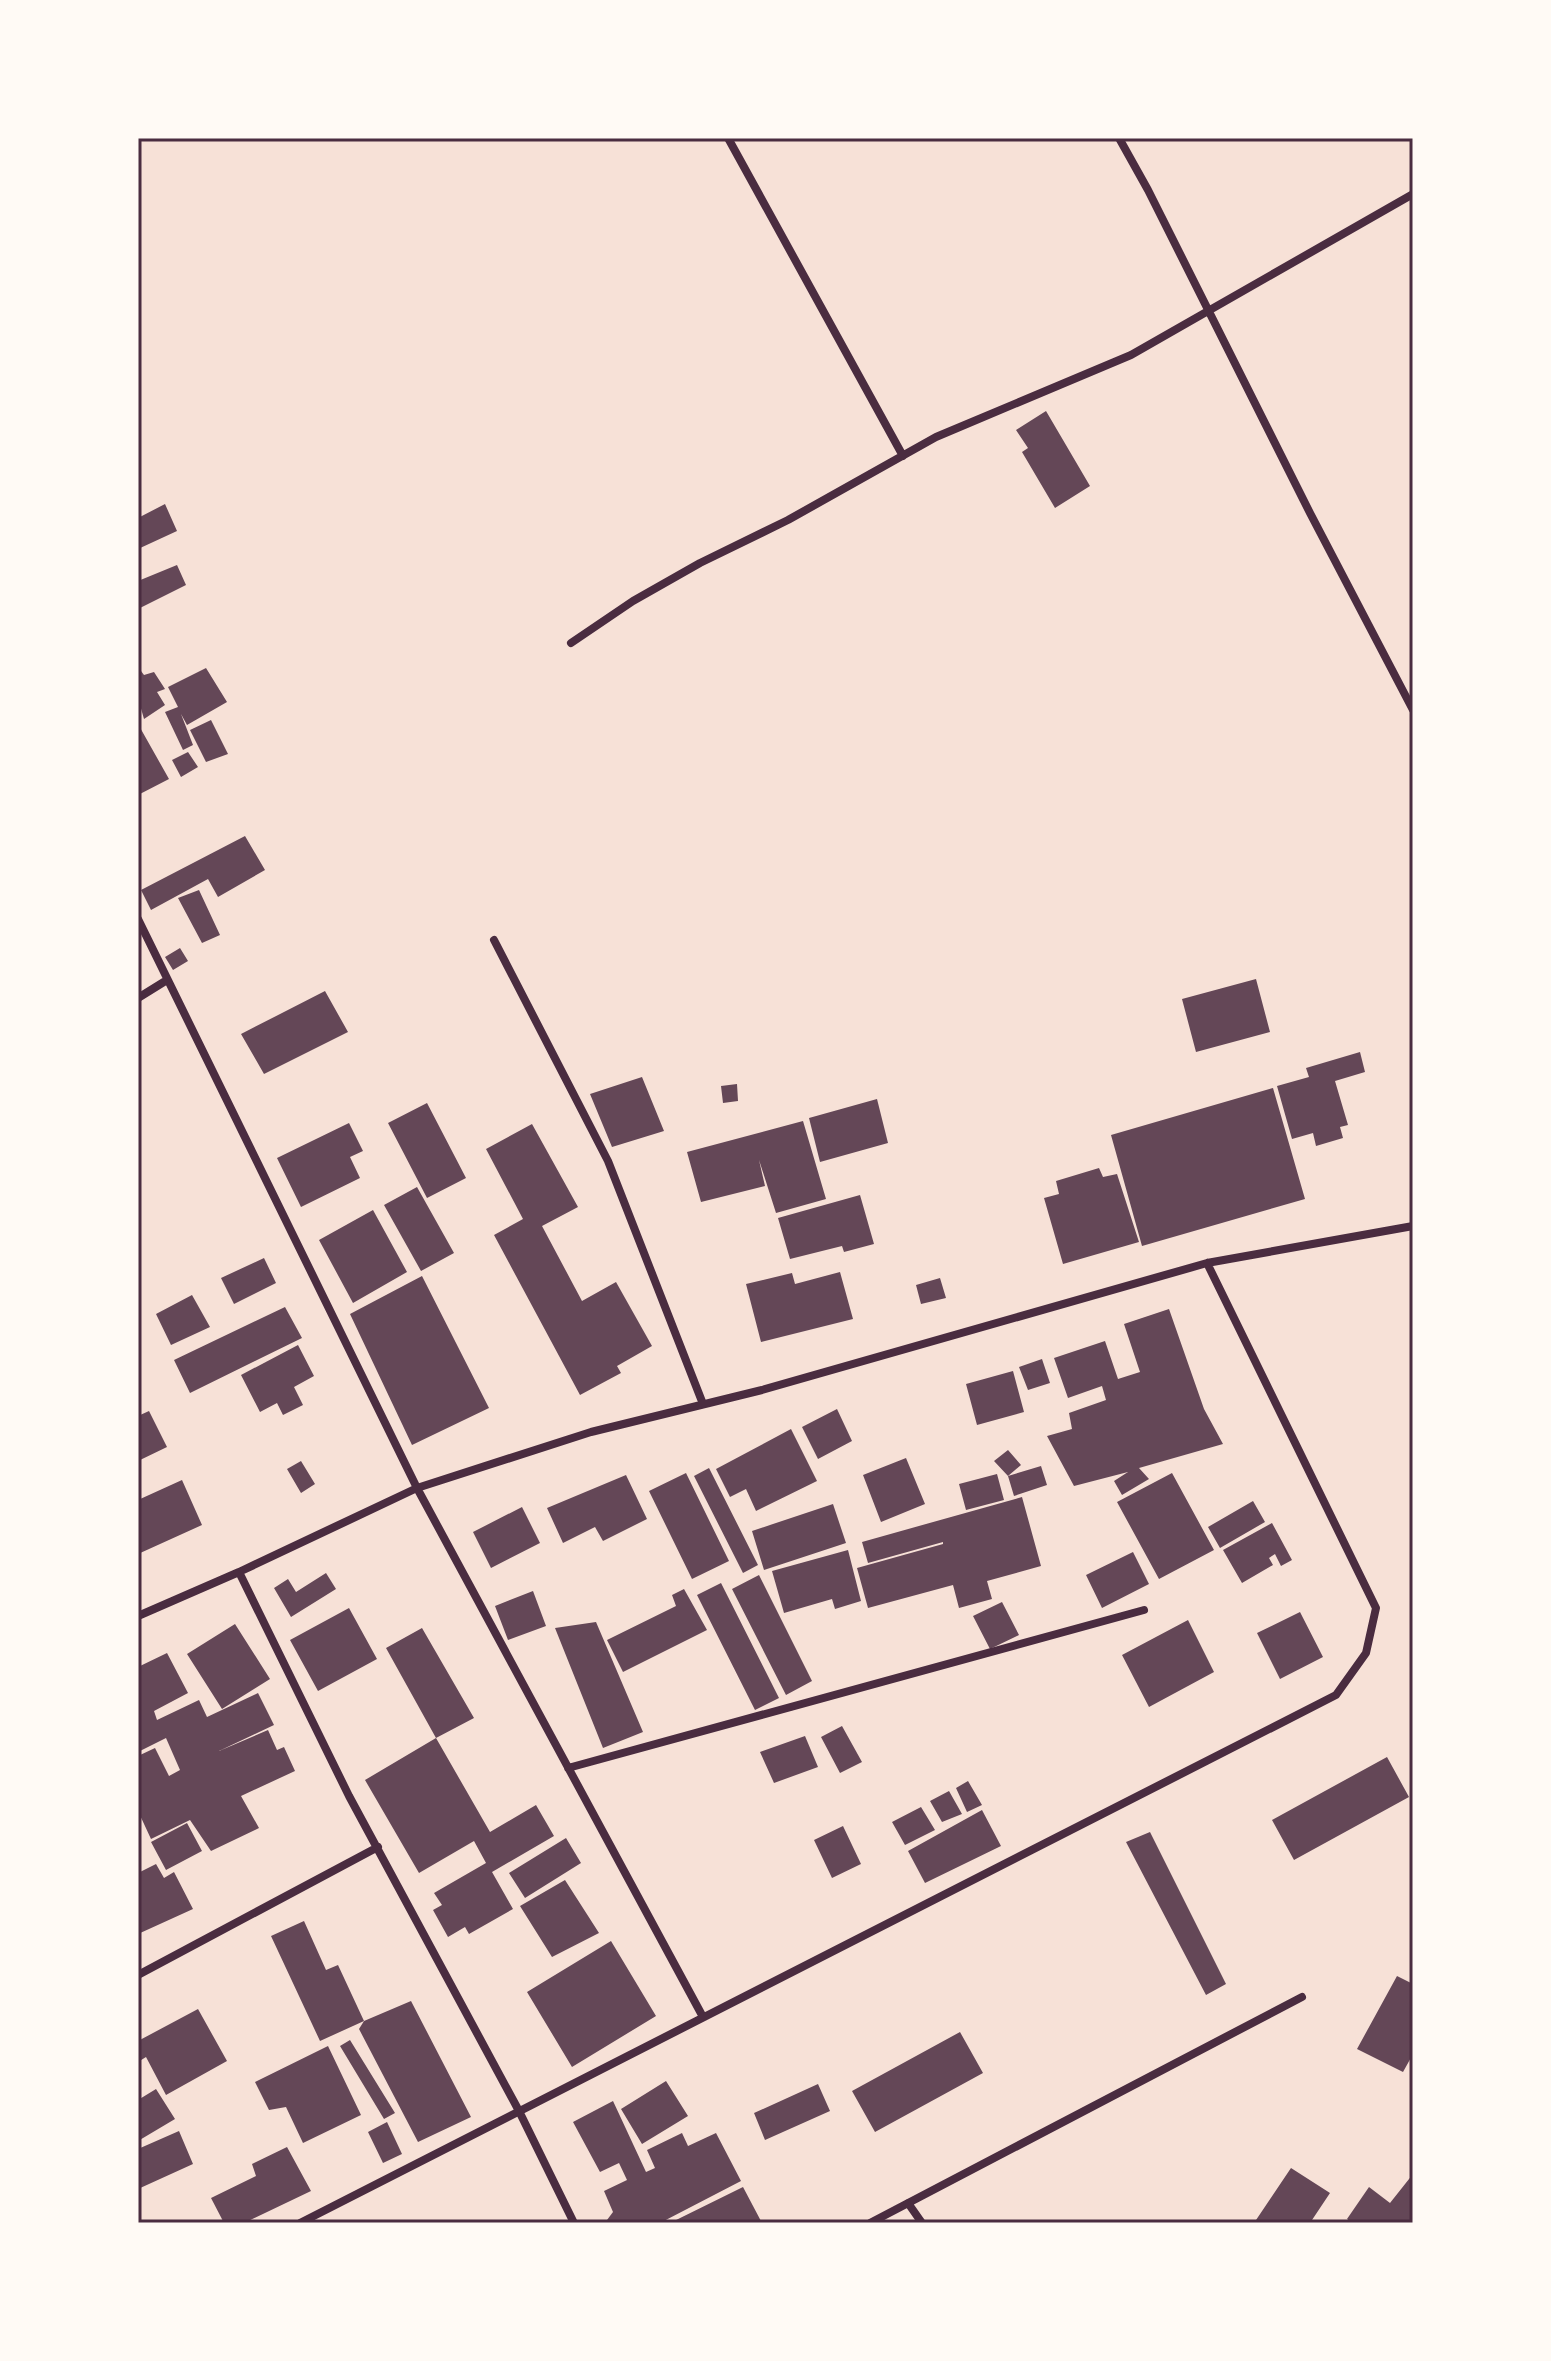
<svg xmlns="http://www.w3.org/2000/svg" width="1551" height="2361" viewBox="0 0 1551 2361" font-family="Spectral,serif">
	<style>
		.building { fill: #644757 }
		.lines { fill: none; stroke-linecap: round; stroke-linejoin: round }
		.minor { stroke: #4a2c40; stroke-width: 8 }
		.neatline { fill: none; stroke: #4a2c40; stroke-width: 3 }
	</style>
	<rect width="100%" height="100%" fill="#f7e1d7"/>
	<path class="building" d="M 1046,411 L 1090,486 L 1055,508 L 1022,452 L 1028,448 L 1016,430 Z
		M 165,504 L 177,531 L 138,549 L 138,518 Z
		M 177,565 L 186,585 L 138,609 L 138,581 Z
		M 138,667 L 144,675 L 154,672 L 165,689 L 157,692 L 165,705 L 144,719 L 140,705 L 138,707 Z
		M 206,668 L 227,702 L 187,725 L 181,714 L 193,745 L 183,750 L 165,712 L 178,707 L 168,687 Z
		M 211,720 L 228,754 L 206,762 L 190,730 Z
		M 138,724 L 169,779 L 138,795 Z
		M 188,752 L 198,767 L 181,777 L 172,760 Z
		M 245,836 L 265,870 L 218,897 L 208,879 L 151,910 L 141,890 Z
		M 199,890 L 220,935 L 202,943 L 178,898 Z
		M 180,948 L 188,961 L 173,970 L 165,957 Z
		M 1256,979 L 1270,1032 L 1196,1052 L 1182,999 Z
		M 325,991 L 348,1032 L 264,1074 L 241,1034 Z
		M 1360,1052 L 1365,1072 L 1335,1081 L 1348,1125 L 1340,1127 L 1343,1138 L 1316,1146 L 1313,1133 L 1292,1139 L 1277,1086 L 1309,1077 L 1306,1068 Z
		M 642,1077 L 664,1131 L 612,1147 L 590,1094 Z
		M 737,1084 L 738,1101 L 723,1103 L 721,1086 Z
		M 1273,1088 L 1305,1199 L 1142,1246 L 1111,1135 Z
		M 877,1099 L 888,1143 L 820,1162 L 809,1118 Z
		M 427,1103 L 466,1178 L 427,1198 L 388,1123 Z
		M 803,1121 L 826,1199 L 776,1213 L 759,1160 L 765,1186 L 701,1202 L 687,1152 Z
		M 349,1123 L 363,1151 L 350,1157 L 360,1178 L 301,1207 L 277,1158 Z
		M 532,1124 L 578,1207 L 542,1226 L 582,1301 L 616,1282 L 652,1346 L 617,1366 L 621,1373 L 580,1395 L 494,1235 L 523,1219 L 486,1149 Z
		M 1099,1168 L 1103,1177 L 1117,1174 L 1139,1242 L 1063,1264 L 1044,1198 L 1059,1194 L 1056,1181 Z
		M 417,1187 L 454,1253 L 421,1271 L 384,1205 Z
		M 860,1195 L 874,1244 L 844,1252 L 842,1246 L 790,1259 L 778,1218 Z
		M 373,1210 L 407,1272 L 353,1303 L 319,1240 Z
		M 264,1258 L 276,1283 L 234,1304 L 221,1278 Z
		M 840,1272 L 853,1319 L 761,1342 L 746,1284 L 792,1273 L 795,1284 Z
		M 422,1276 L 489,1408 L 412,1445 L 350,1314 Z
		M 940,1278 L 946,1298 L 921,1304 L 916,1285 Z
		M 192,1295 L 210,1327 L 171,1345 L 156,1314 Z
		M 285,1307 L 302,1338 L 190,1393 L 174,1360 Z
		M 1169,1309 L 1204,1409 L 1223,1444 L 1139,1468 L 1149,1479 L 1122,1495 L 1114,1481 L 1128,1472 L 1074,1486 L 1047,1436 L 1072,1429 L 1069,1413 L 1106,1400 L 1102,1386 L 1068,1398 L 1054,1358 L 1105,1341 L 1118,1379 L 1140,1372 L 1124,1324 Z
		M 298,1345 L 314,1376 L 294,1387 L 303,1405 L 283,1415 L 277,1403 L 260,1412 L 241,1375 Z
		M 1042,1359 L 1050,1383 L 1028,1390 L 1019,1367 Z
		M 1013,1371 L 1024,1412 L 977,1425 L 966,1384 Z
		M 837,1409 L 852,1441 L 818,1459 L 802,1427 Z
		M 149,1411 L 167,1447 L 138,1461 L 138,1416 Z
		M 791,1429 L 817,1481 L 756,1511 L 746,1489 L 730,1497 L 716,1469 Z
		M 1008,1450 L 1021,1465 L 1008,1476 L 1041,1466 L 1047,1485 L 1014,1496 L 1008,1476 L 994,1461 Z
		M 906,1458 L 925,1504 L 881,1522 L 863,1475 Z
		M 301,1461 L 315,1484 L 301,1493 L 287,1469 Z
		M 709,1468 L 758,1565 L 743,1573 L 694,1476 Z
		M 686,1473 L 729,1561 L 692,1579 L 649,1491 Z
		M 1172,1473 L 1214,1550 L 1159,1579 L 1117,1502 Z
		M 997,1474 L 1004,1500 L 966,1510 L 959,1484 Z
		M 626,1475 L 647,1519 L 603,1541 L 595,1527 L 563,1543 L 547,1508 Z
		M 182,1480 L 202,1525 L 138,1554 L 138,1500 Z
		M 1022,1497 L 1041,1566 L 987,1581 L 992,1599 L 959,1608 L 953,1585 L 868,1608 L 857,1568 L 943,1544 L 943,1542 L 868,1563 L 862,1542 Z
		M 1253,1501 L 1265,1522 L 1220,1548 L 1208,1527 Z
		M 833,1504 L 846,1543 L 764,1570 L 752,1531 Z
		M 522,1507 L 540,1543 L 491,1568 L 473,1532 Z
		M 1272,1523 L 1292,1560 L 1281,1566 L 1275,1554 L 1269,1558 L 1273,1565 L 1242,1583 L 1223,1550 Z
		M 848,1550 L 861,1601 L 835,1609 L 832,1599 L 784,1613 L 772,1571 Z
		M 1133,1552 L 1149,1584 L 1102,1608 L 1086,1575 Z
		M 326,1573 L 336,1589 L 291,1617 L 274,1588 L 288,1579 L 296,1592 Z
		M 759,1575 L 812,1681 L 786,1695 L 732,1589 Z
		M 721,1583 L 779,1698 L 755,1710 L 697,1595 Z
		M 684,1589 L 707,1630 L 623,1672 L 607,1640 L 676,1606 L 672,1595 Z
		M 533,1591 L 546,1626 L 508,1640 L 495,1606 Z
		M 1002,1602 L 1019,1635 L 990,1649 L 973,1616 Z
		M 349,1608 L 377,1659 L 318,1691 L 290,1640 Z
		M 1300,1612 L 1323,1657 L 1280,1679 L 1257,1633 Z
		M 1188,1620 L 1214,1672 L 1149,1707 L 1122,1655 Z
		M 596,1622 L 643,1732 L 603,1748 L 555,1628 Z
		M 235,1624 L 270,1679 L 222,1709 L 187,1654 Z
		M 422,1628 L 474,1718 L 436,1738 L 386,1648 Z
		M 167,1653 L 188,1693 L 154,1711 L 157,1720 L 199,1700 L 207,1717 L 258,1693 L 274,1725 L 219,1751 L 268,1730 L 277,1750 L 284,1747 L 295,1771 L 241,1796 L 259,1828 L 211,1851 L 190,1820 L 151,1839 L 138,1811 L 138,1756 L 155,1748 L 169,1776 L 180,1770 L 166,1738 L 138,1752 L 138,1667 Z
		M 842,1726 L 862,1762 L 840,1773 L 821,1737 Z
		M 805,1736 L 818,1767 L 774,1783 L 760,1752 Z
		M 436,1738 L 490,1832 L 536,1805 L 554,1836 L 492,1872 L 513,1909 L 469,1934 L 465,1927 L 448,1937 L 433,1910 L 442,1905 L 434,1893 L 486,1863 L 474,1841 L 419,1873 L 365,1780 Z
		M 1387,1757 L 1409,1797 L 1294,1860 L 1272,1820 Z
		M 968,1781 L 982,1805 L 967,1812 L 956,1788 Z
		M 949,1791 L 962,1814 L 942,1822 L 930,1801 Z
		M 921,1807 L 935,1830 L 905,1845 L 892,1822 Z
		M 982,1810 L 1001,1846 L 925,1883 L 908,1851 Z
		M 187,1823 L 202,1851 L 166,1870 L 151,1842 Z
		M 843,1826 L 861,1864 L 832,1878 L 814,1840 Z
		M 1150,1832 L 1226,1984 L 1206,1995 L 1126,1842 Z
		M 566,1838 L 581,1863 L 525,1898 L 509,1873 Z
		M 156,1864 L 164,1878 L 174,1872 L 193,1909 L 138,1934 L 138,1873 Z
		M 565,1880 L 599,1933 L 552,1957 L 520,1906 Z
		M 304,1921 L 326,1970 L 338,1965 L 364,2021 L 320,2041 L 271,1936 Z
		M 611,1941 L 656,2016 L 572,2067 L 527,1992 Z
		M 1397,1976 L 1413,1984 L 1413,2054 L 1403,2072 L 1357,2049 Z
		M 411,2001 L 471,2117 L 418,2142 L 359,2029 L 364,2021 Z
		M 198,2009 L 227,2061 L 166,2095 L 146,2057 L 138,2062 L 138,2041 Z
		M 960,2032 L 983,2073 L 875,2132 L 852,2091 Z
		M 350,2040 L 395,2113 L 384,2119 L 340,2046 Z
		M 328,2046 L 361,2115 L 303,2143 L 286,2107 L 269,2110 L 255,2082 Z
		M 666,2081 L 688,2116 L 642,2144 L 621,2109 Z
		M 818,2084 L 830,2111 L 765,2140 L 754,2113 Z
		M 156,2089 L 175,2119 L 138,2141 L 138,2100 Z
		M 613,2101 L 646,2172 L 655,2168 L 647,2150 L 682,2133 L 688,2146 L 716,2133 L 741,2181 L 660,2223 L 609,2223 L 607,2220 L 613,2212 L 604,2191 L 627,2180 L 619,2163 L 600,2172 L 573,2122 Z
		M 387,2122 L 402,2154 L 383,2163 L 368,2132 Z
		M 179,2131 L 193,2164 L 138,2189 L 138,2149 Z
		M 287,2147 L 311,2191 L 244,2223 L 224,2223 L 211,2198 L 256,2176 L 252,2164 Z
		M 1291,2168 L 1330,2193 L 1310,2223 L 1254,2223 Z
		M 1413,2174 L 1413,2223 L 1352,2223 L 1347,2219 L 1369,2187 L 1390,2203 Z
		M 743,2187 L 762,2223 L 670,2223 Z"/>
	<g class="lines">
		<path class="minor" d="M 728,138 L 903,456
			M 1119,138 L 1148,190 L 1310,513 L 1413,710
			M 571,643 L 633,601 L 700,563 L 788,520 L 936,437 L 1131,355 L 1413,194
			M 138,919 L 417,1488 L 703,2017
			M 494,940 L 608,1161 L 703,1404
			M 138,998 L 167,980
			M 239,1572 L 349,1796 L 519,2111 L 574,2223
			M 138,1616 L 239,1572 L 417,1488 L 591,1432 L 762,1390 L 1207,1263 L 1413,1226
			M 568,1768 L 1144,1610
			M 138,1975 L 378,1847
			M 908,2203 L 922,2223
			M 300,2223 L 1336,1695 L 1366,1653 L 1376,1608 L 1207,1263
			M 870,2223 L 1302,1997"/>
	</g>
	<rect width="1551" height="2361" fill="none" stroke="#fffaf5" stroke-width="280"/>
	<rect x="140" y="140" width="1271" height="2081" class="neatline"/>
</svg>
